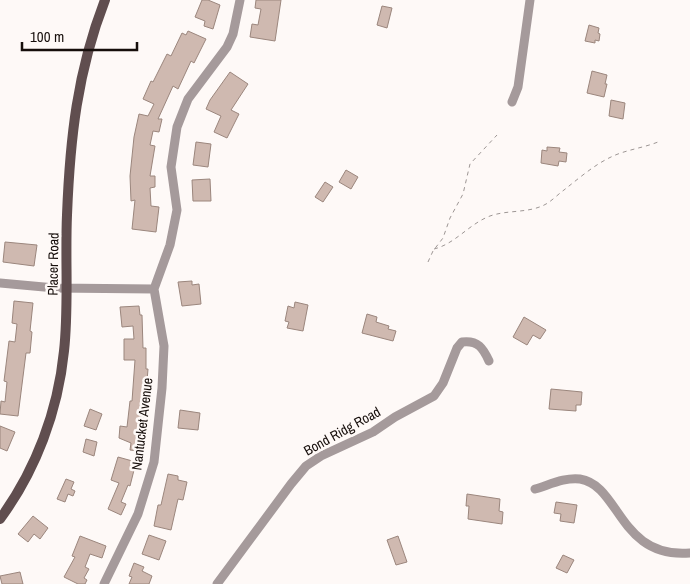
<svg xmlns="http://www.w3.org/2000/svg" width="690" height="584" viewBox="0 0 690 584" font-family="'Archivo Narrow',sans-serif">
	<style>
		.building { fill: #cfb9b0; stroke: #9b867d }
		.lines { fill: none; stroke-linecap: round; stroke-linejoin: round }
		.path { stroke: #9d9694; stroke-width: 1; stroke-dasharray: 4 4; stroke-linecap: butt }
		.minor { stroke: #a59a9b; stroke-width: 9 }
		.major { stroke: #604e4f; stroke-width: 10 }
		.labels { text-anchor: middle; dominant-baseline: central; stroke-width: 5; stroke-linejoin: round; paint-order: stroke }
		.street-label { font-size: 14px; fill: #160e0b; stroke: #fef9f7 }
	</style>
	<rect width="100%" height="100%" fill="#fef9f7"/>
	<path class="building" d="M 202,0 L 208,0 L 220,5 L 213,29 L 204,26 L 205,21 L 195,17 Z
		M 256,0 L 281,0 L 275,41 L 250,37 L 252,24 L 258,25 L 261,9 L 255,8 Z
		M 382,6 L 392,8 L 387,28 L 377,25 Z
		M 589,25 L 599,28 L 598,33 L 600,34 L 599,41 L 595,40 L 595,43 L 585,41 Z
		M 188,31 L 206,39 L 194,63 L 191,61 L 178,89 L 173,86 L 158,119 L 162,119 L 159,132 L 153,131 L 150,145 L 155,146 L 150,176 L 155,176 L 155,187 L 150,188 L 151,206 L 159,207 L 156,232 L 132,229 L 135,200 L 131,201 L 130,176 L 134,137 L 139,114 L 148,116 L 154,104 L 143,99 L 151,81 L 153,82 L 167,54 L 171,56 L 182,33 L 186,35 Z
		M 592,71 L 607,75 L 605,84 L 607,84 L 604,97 L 587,93 Z
		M 230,72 L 248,84 L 231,110 L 239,114 L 227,138 L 214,132 L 221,116 L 206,109 L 210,100 Z
		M 611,100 L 625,103 L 623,119 L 609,116 Z
		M 196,142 L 211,144 L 208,167 L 193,165 Z
		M 547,147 L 560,148 L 559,152 L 567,153 L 566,162 L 559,161 L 558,166 L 541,163 L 542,150 L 547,151 Z
		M 346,170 L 358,177 L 351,189 L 339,182 Z
		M 210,179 L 211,201 L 193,201 L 192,180 Z
		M 325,182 L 333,187 L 323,202 L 315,197 Z
		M 5,242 L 37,245 L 34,266 L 3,262 Z
		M 192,281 L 192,285 L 199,284 L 201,304 L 182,306 L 178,282 Z
		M 14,301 L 33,303 L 30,331 L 32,332 L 30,353 L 26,353 L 18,416 L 0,414 L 1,401 L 5,402 L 7,382 L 4,381 L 9,341 L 15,342 L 17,324 L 12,323 Z
		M 295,302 L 308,305 L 303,331 L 287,328 L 289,322 L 285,321 L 288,306 L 294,308 Z
		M 139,306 L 140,315 L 142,315 L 143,348 L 146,348 L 146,369 L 148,369 L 147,381 L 143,381 L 142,402 L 145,403 L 143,418 L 139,418 L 136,438 L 141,438 L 139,451 L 130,450 L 131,443 L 119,438 L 120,426 L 127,427 L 130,401 L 132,401 L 135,360 L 124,360 L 124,339 L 134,339 L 133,326 L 122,327 L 120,307 Z
		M 367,314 L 377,317 L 376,322 L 389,326 L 388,329 L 396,331 L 393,341 L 362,333 Z
		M 524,317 L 546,330 L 540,339 L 533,335 L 527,345 L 513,337 Z
		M 551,389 L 582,392 L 581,405 L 576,405 L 576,411 L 549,409 Z
		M 90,409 L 102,414 L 96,430 L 84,426 Z
		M 180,410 L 200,413 L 198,430 L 178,428 Z
		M 0,426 L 15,432 L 7,451 L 0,448 Z
		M 86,439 L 97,442 L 94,456 L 83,452 Z
		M 118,457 L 136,462 L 130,486 L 128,485 L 121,502 L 126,504 L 121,515 L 108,509 L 119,483 L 111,480 Z
		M 168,474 L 178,476 L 178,480 L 187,482 L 183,500 L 178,499 L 171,530 L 154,526 L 158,505 L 161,505 Z
		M 66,479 L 74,482 L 71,489 L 75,491 L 73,496 L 68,494 L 65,502 L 57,499 Z
		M 467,494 L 500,499 L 499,511 L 503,512 L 502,524 L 468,519 L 469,506 L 466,506 Z
		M 556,502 L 577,505 L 574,523 L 560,521 L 561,514 L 554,513 Z
		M 33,516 L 48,528 L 40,539 L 34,534 L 28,542 L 18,534 Z
		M 149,535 L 166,541 L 159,560 L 142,554 Z
		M 80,536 L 106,546 L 102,558 L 90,554 L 85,567 L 89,569 L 84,578 L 87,580 L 85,584 L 78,584 L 64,577 L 75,557 L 72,556 Z
		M 398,536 L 407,562 L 396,565 L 387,540 Z
		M 563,555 L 574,560 L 567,573 L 556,568 Z
		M 134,563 L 144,567 L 142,571 L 152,576 L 149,584 L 129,584 L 132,577 L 129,576 Z
		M 20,572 L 23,584 L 2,584 L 0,576 Z"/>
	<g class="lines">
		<path class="path" d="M 434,249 C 455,244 469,224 490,216 C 507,210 526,213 542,206 C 550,203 557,195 564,190 C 578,179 594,165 611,157 C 625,150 643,148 658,142
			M 428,262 L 433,251 L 443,238 L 450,218 L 463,194 L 470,164 L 497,135"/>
		<path class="minor" d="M 512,102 L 518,87 L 530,0
			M 0,283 L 55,288 L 154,289
			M 535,489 C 549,485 565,477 580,479 C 620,485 619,559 690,553
			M 104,584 L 138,514 L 154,462 L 162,388 L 164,346 L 154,289 L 170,245 L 177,210 L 171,167 L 177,127 L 188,99 L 227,47 L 233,34 L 240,0
			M 217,584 L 291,484 L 306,466 L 321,456 L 373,432 L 395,417 L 434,396 L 443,383 L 457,348 L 462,342 C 478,340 483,348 489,361"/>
		<path class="major" d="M 0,519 C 36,470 58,411 64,351 C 69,306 65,260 67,215 C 70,139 77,72 105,0"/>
	</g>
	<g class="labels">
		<g class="street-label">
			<text transform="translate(53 264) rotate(-89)">Placer Road</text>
			<text transform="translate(142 424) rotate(-83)">Nantucket Avenue</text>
			<text transform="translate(342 431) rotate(-29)">Bond Ridg Road</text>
		</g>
	</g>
	<path d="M22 42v8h115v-8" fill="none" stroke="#160e0b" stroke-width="2.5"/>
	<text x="30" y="42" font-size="15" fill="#160e0b" stroke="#fef9f7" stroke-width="4" paint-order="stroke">100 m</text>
</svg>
